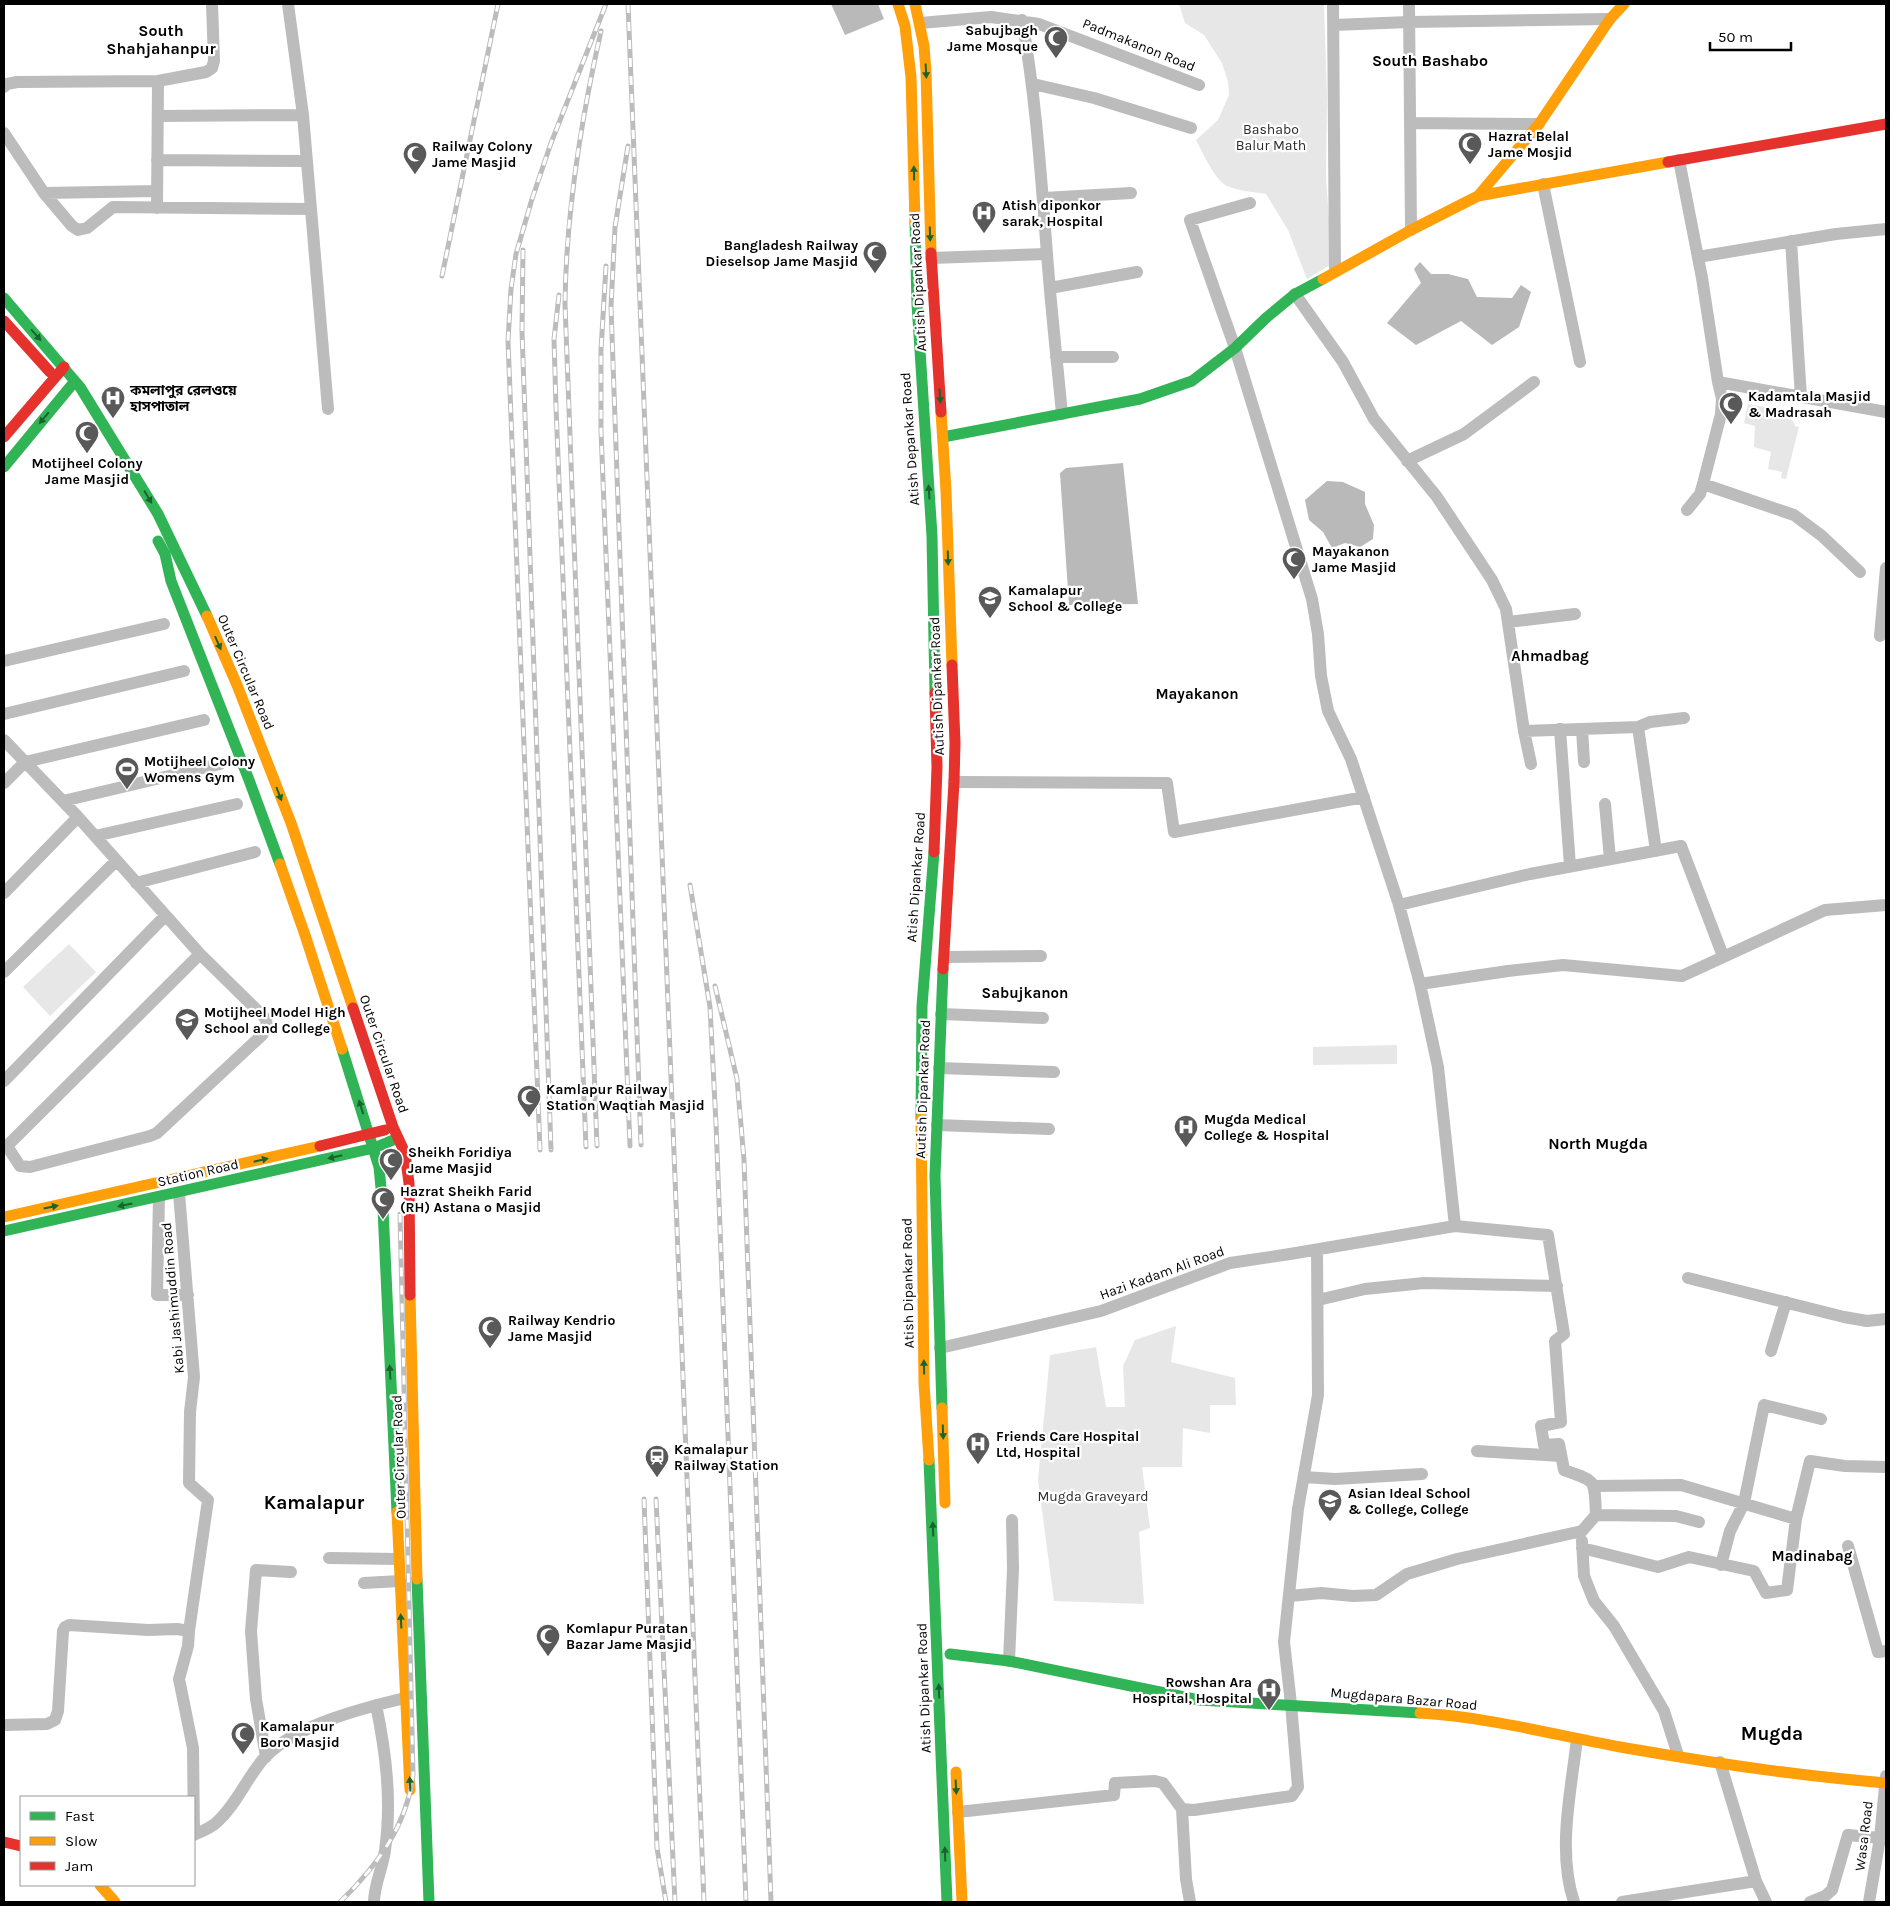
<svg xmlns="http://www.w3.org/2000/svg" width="1890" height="1906" viewBox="0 0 1890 1906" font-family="Karla,'Noto Sans Bengali',sans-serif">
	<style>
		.green { fill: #e7e7e7 }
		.water { fill: #b9b9b9 }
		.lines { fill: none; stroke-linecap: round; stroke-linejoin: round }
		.street { stroke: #bcbcbc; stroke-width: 12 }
		.fast { stroke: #30b455; stroke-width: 11 }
		.slow { stroke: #ff9f0a; stroke-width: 11 }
		.jam { stroke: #e5322d; stroke-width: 11 }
		.rail-casing { stroke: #bcbcbc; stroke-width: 5 }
		.rail { stroke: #fff; stroke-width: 3; stroke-dasharray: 9; stroke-linecap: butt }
		.oneway { fill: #1a632f }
		.labels { text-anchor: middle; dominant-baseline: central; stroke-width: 4.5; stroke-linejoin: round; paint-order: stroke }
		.poi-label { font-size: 14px; font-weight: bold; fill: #000; stroke: #fff; text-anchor: start }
		.street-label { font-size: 14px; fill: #000; stroke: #fff }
		.park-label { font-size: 14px; fill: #2b2b2b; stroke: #fff }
		.neighbourhood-label { font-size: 15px; font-weight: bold; fill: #000; stroke: #fff }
		.quarter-label { font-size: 16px; font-weight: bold; fill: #000; stroke: #fff }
		.district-label { font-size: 19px; font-weight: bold; fill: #000; stroke: #fff }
	</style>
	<rect width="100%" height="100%" fill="#fff"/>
	<path class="green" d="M 1179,4 L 1324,4 L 1327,96 L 1326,177 L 1332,264 L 1307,279 L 1288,230 L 1266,194 C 1253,192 1239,191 1227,186 C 1214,179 1203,153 1196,140 L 1218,120 L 1229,95 L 1228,82 L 1222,63 L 1204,35 L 1185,23 Z
		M 1748,404 L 1792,412 L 1790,419 L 1793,421 L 1795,426 L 1799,427 L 1786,479 L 1781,478 L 1782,472 L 1768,469 L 1771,452 L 1754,447 L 1755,426 L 1744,423 Z
		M 69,944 L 96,972 L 50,1016 L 23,987 Z
		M 1397,1045 L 1397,1064 L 1313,1065 L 1313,1047 Z
		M 1176,1326 L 1171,1362 L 1235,1378 L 1236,1405 L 1210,1405 L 1210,1433 L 1183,1428 L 1182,1467 L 1142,1467 L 1150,1528 L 1139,1532 L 1144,1604 L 1054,1601 L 1038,1480 L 1050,1355 L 1096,1347 L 1106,1407 L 1125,1407 L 1123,1366 L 1135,1340 Z"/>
	<path class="water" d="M 831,4 L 878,4 L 884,19 L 845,35 Z
		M 1420,262 L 1431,274 L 1448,274 L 1468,279 L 1477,297 L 1512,298 L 1521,285 L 1531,292 L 1519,327 L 1492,345 L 1461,321 L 1416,345 L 1387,323 L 1421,283 L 1414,269 Z
		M 1123,463 L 1138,604 L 1069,605 L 1060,473 L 1066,468 Z
		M 1327,481 L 1343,482 L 1365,492 L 1365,504 L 1374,525 L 1373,539 L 1360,547 L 1345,543 L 1332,548 L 1323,532 L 1309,520 L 1305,500 Z"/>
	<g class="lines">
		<path class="street" d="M 288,4 L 303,115 L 328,409
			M 1333,4 L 1335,271
			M 1409,4 L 1411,230
			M 1022,20 C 1036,98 1041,176 1047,254 C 1051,308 1057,361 1062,414
			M 920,23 L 991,17 L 1039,24 L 1199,85
			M 1334,25 L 1409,22 L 1610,19
			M 158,81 L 206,72 L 212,68 L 214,61 L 212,4
			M 1033,84 L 1094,98 L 1191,128
			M 4,87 L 7,84 L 17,82 L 158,81 L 157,208
			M 158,116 L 303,115
			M 1410,123 L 1539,124
			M 4,133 L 44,193 L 72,226 L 78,230 L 87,228 L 113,207 L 311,209
			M 157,160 L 307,161
			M 1679,160 L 1702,278 L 1718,382 L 1886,412
			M 1543,184 L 1580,362
			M 44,193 L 157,191
			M 1044,198 L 1131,193
			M 1250,203 L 1190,220 L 1235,348 L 1312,599 L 1318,634 L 1321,676 L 1328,711 L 1351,759 L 1399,905 L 1420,984 L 1438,1067 L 1455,1226
			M 1791,241 L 1801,397
			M 1698,257 L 1836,234 L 1886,229
			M 931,258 L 1047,254
			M 1050,288 L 1137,272
			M 1295,294 L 1343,362 L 1374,419 L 1437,497 L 1492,580 L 1506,609 L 1524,731
			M 1056,357 L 1113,357
			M 1407,461 L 1464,434 L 1534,382
			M 1703,484 L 1794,515 L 1822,536 L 1860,572
			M 1687,510 L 1700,494 L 1703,484 L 1721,414 L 1722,399 L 1718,382
			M 1508,622 L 1575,614
			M 1880,636 L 1886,568
			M 4,661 L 164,624
			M 4,714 L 184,671
			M 1638,727 L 1656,851
			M 1560,729 L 1570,866
			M 1582,729 L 1584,762
			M 4,740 L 78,817 L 200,954 L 266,1019 L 267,1028 L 262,1035 L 157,1133 L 150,1136 L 30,1167 L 20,1166 L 7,1146 L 200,954
			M 1531,764 L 1524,731 L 1638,727 L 1650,722 L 1684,718
			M 954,782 L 1167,783 L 1174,832 L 1364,797
			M 4,783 L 25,762 L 204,720
			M 63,801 L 220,764
			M 1605,804 L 1610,859
			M 95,836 L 237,804
			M 136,883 L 255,852
			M 4,893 L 78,817
			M 1399,905 L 1530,874 L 1681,846 L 1723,956
			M 945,957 L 1041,956
			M 4,972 L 116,861
			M 1420,984 L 1508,971 L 1563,965 L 1682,976 L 1825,910 L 1886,905
			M 941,1014 L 1043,1018
			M 939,1068 L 1054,1072
			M 4,1081 L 165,916
			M 937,1125 L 1049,1129
			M 179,1193 L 194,1377 L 190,1412 L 189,1483 L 208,1500 L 189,1631
			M 159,1197 L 157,1295 L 188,1295
			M 1688,1278 L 1844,1317 L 1867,1321 L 1886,1319
			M 1318,1300 L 1365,1289 L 1424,1283 L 1557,1286
			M 940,1348 L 1101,1311 L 1230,1263 L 1290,1254 L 1455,1226 L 1548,1235 L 1564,1334 L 1555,1341 L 1561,1422 L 1541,1426 L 1544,1445 L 1559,1444 L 1564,1470 C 1598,1482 1594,1479 1596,1515 L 1582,1531 L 1457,1559 L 1407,1574 L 1376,1595 L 1353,1596 L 1321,1593 L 1290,1596
			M 1771,1351 L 1786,1302
			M 1477,1451 L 1561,1456
			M 1304,1477 L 1335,1479 L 1422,1474
			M 1594,1486 L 1681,1485 L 1796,1519
			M 1596,1515 L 1676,1516 L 1699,1522
			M 1582,1541 L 1584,1576 L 1594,1601 L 1614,1626 L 1664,1711 L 1678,1755
			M 1848,1546 L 1878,1652 L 1886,1651
			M 1582,1548 L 1658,1567 L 1689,1557 L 1754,1571 L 1766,1593 L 1787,1590 L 1796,1519 L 1810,1461 L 1845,1466 L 1886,1467
			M 329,1558 L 398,1559
			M 1721,1565 L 1730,1531 L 1744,1503 L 1764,1405 L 1821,1419
			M 364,1583 L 400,1581
			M 1009,1661 L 1013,1569 L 1012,1520
			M 1291,1704 L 1284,1642 L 1298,1509 L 1318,1395 L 1317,1250
			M 4,1725 L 47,1724 L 55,1720 L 58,1711 L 63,1631 L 65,1627 L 69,1625 L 148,1630 L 177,1629 L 189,1631 L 188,1646 L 179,1679 L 193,1748 L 194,1834
			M 266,1757 L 256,1699 L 251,1631 L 256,1570 L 291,1572
			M 1720,1762 L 1756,1881 L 1766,1902
			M 1182,1809 L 1194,1810 L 1292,1796 L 1298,1787 L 1291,1704
			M 1182,1809 L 1186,1879 L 1190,1902
			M 958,1812 L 1114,1795 L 1115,1783 L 1155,1781 L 1163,1783 L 1182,1809
			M 194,1835 C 202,1831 211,1828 217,1822 C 237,1804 247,1777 265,1757 C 296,1725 363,1708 405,1698
			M 374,1902 C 374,1885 383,1867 385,1850 C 392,1801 386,1753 376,1705
			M 1574,1902 C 1557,1851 1571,1791 1577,1739
			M 1622,1902 L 1756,1881
			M 1810,1902 L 1825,1896 L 1832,1890 L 1848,1835 L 1880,1838
			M 1869,1902 L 1880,1838 L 1886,1776"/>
		<path class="fast" d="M 915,222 L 917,304 L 932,536 L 935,693
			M 4,298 L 80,387 L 158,514 L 207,616
			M 943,437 L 1140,399 L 1192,381 L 1235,348 L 1266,318 L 1295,294 L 1323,279
			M 4,467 L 75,381
			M 158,541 L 165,554 L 171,581 L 249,780 L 280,864
			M 342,1049 L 379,1167 L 383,1209 L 397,1512
			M 921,1118 L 922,1006 L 934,852
			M 4,1231 L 374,1148 L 398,1138
			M 942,1408 L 935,1176 L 943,969
			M 929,1460 L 947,1902
			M 417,1579 L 429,1902
			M 950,1654 L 1009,1661 L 1199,1700 L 1420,1713"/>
		<path class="slow" d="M 898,4 L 905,26 L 911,77 L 915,222
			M 915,4 L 924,46 L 926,72 L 931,253
			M 1478,196 L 1668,162
			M 1323,279 L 1411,230 L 1478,196 L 1539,124 L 1610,19 L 1624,4
			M 941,412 L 946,491 L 952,665
			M 207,616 L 237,685 L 291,823 L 353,1008
			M 280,864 L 305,935 L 342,1049
			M 921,1118 L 924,1383 L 929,1460
			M 4,1217 L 320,1146
			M 410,1295 L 417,1579
			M 942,1408 L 945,1503
			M 397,1512 L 410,1790
			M 1420,1713 C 1490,1717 1558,1736 1626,1748 C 1712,1763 1799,1776 1886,1783
			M 956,1772 L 962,1902
			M 100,1885 L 115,1902"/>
		<path class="jam" d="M 1668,162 L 1886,124
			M 931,253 L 941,412
			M 4,321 L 50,372
			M 4,437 L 64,367
			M 934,852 L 937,767 L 935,693
			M 943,969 L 954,782 L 955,743 L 952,665
			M 353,1008 L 393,1127 L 405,1153 L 409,1183 L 410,1295
			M 320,1146 L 385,1130
			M 4,1842 L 21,1846"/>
		<defs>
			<path id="rail" d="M 628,4 L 704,1902
				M 628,146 L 615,227 L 611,307 L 641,1145
				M 523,250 L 522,331 L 551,1150
				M 606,266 L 601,350 L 601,431 L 630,1146
				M 442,276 L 498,4
				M 559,295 L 554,339 L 556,407 L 586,1147
				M 690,885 L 710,1007 L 716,1124 L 746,1902
				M 715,986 L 737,1079 L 744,1160 L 771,1902
				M 597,1146 L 565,304 C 566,212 581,120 601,31
				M 540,1150 L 508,341 L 511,289 L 516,254 L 532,199 L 551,143 L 606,4
				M 644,1499 L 657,1848 L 666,1902
				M 656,1499 L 675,1902
				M 340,1902 C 376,1867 407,1826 413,1775 L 400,1214"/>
		</defs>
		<use href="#rail" class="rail-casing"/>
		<use href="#rail" class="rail"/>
	</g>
	<defs><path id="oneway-solid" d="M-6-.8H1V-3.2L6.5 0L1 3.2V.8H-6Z" transform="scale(1.25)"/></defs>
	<g class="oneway">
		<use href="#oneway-solid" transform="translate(926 71) rotate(87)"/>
		<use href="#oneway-solid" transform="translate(914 173) rotate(-91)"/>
		<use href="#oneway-solid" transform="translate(930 234) rotate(88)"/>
		<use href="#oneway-solid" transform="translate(36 335) rotate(49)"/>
		<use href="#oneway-solid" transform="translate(940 396) rotate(86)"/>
		<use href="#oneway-solid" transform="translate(44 418) rotate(130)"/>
		<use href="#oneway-solid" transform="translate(929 492) rotate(-94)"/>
		<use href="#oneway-solid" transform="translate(148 497) rotate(59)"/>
		<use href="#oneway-solid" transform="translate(948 558) rotate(88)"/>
		<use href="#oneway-solid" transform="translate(218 643) rotate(66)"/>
		<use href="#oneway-solid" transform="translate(279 794) rotate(69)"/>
		<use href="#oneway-solid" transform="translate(361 1107) rotate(-108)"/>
		<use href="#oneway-solid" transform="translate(335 1157) rotate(167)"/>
		<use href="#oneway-solid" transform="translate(261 1160) rotate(-13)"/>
		<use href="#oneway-solid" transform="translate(125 1205) rotate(168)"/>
		<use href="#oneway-solid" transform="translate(51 1207) rotate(-12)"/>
		<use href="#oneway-solid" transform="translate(924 1367) rotate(-91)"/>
		<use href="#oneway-solid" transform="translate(390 1372) rotate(-93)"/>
		<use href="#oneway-solid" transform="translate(943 1432) rotate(88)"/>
		<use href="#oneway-solid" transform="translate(933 1529) rotate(-92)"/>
		<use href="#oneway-solid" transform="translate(401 1621) rotate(-93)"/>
		<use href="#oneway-solid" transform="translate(939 1691) rotate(-92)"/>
		<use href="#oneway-solid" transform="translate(410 1784) rotate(-93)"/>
		<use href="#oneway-solid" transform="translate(956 1787) rotate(87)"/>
		<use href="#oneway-solid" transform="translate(945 1854) rotate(-92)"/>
	</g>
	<defs>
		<symbol id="mosque-pin" viewBox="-11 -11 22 30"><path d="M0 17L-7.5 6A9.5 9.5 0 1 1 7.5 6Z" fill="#595959" stroke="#fff"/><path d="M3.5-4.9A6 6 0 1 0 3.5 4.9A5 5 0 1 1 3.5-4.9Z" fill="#fff"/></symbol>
		<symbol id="hospital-pin" viewBox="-11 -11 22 30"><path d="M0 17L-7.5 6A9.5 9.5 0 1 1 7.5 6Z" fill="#595959" stroke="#fff"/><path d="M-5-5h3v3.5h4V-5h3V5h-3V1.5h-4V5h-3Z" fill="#fff"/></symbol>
		<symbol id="university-pin" viewBox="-11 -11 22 30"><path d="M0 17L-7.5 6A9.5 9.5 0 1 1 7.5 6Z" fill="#595959" stroke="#fff"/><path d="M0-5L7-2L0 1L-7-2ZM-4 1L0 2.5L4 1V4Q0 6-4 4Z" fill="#fff"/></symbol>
		<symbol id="stadium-pin" viewBox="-11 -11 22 30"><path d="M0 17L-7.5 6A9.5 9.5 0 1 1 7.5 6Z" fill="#595959" stroke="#fff"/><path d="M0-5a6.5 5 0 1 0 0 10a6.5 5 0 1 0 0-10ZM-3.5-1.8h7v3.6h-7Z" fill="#fff"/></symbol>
		<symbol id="school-pin" viewBox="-11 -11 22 30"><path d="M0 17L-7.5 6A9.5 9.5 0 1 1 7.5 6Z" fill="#595959" stroke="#fff"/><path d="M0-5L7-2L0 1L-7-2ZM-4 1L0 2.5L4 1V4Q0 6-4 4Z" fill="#fff"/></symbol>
		<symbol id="station-pin" viewBox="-11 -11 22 30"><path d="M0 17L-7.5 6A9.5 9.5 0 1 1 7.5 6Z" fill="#595959" stroke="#fff"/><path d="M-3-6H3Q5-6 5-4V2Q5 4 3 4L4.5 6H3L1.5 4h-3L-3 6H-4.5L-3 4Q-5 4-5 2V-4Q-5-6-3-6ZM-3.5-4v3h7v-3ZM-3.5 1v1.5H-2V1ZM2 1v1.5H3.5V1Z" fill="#fff"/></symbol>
	</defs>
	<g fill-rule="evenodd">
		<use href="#mosque-pin" x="1042" y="24" width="28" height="38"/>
		<use href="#mosque-pin" x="1456" y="130" width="28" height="38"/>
		<use href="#mosque-pin" x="401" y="140" width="28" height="38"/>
		<use href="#hospital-pin" x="970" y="199" width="28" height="38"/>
		<use href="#mosque-pin" x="861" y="239" width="28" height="38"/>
		<use href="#hospital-pin" x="99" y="384" width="28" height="38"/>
		<use href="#mosque-pin" x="1717" y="390" width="28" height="38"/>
		<use href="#mosque-pin" x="73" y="419" width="28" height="38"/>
		<use href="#mosque-pin" x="1280" y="545" width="28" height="38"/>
		<use href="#university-pin" x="976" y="584" width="28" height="38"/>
		<use href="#stadium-pin" x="113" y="755" width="28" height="38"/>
		<use href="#school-pin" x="173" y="1006" width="28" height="38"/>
		<use href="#mosque-pin" x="515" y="1083" width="28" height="38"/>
		<use href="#hospital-pin" x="1172" y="1113" width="28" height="38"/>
		<use href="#mosque-pin" x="377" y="1146" width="28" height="38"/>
		<use href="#mosque-pin" x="369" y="1185" width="28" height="38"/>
		<use href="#mosque-pin" x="476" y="1314" width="28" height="38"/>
		<use href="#hospital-pin" x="964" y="1430" width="28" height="38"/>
		<use href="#station-pin" x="643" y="1443" width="28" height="38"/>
		<use href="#university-pin" x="1316" y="1487" width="28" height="38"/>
		<use href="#mosque-pin" x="534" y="1622" width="28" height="38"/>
		<use href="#hospital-pin" x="1255" y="1676" width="28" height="38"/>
		<use href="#mosque-pin" x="229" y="1720" width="28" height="38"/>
	</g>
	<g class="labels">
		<g class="poi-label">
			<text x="1038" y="30" text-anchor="end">Sabujbagh<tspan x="1038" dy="16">Jame Mosque</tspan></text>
			<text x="1488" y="136">Hazrat Belal<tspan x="1488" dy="16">Jame Mosjid</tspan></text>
			<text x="432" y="146">Railway Colony<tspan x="432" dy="16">Jame Masjid</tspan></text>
			<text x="1002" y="205">Atish diponkor<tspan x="1002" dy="16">sarak, Hospital</tspan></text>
			<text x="858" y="245" text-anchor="end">Bangladesh Railway<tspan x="858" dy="16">Dieselsop Jame Masjid</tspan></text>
			<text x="130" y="390">কমলাপুর রেলওয়ে<tspan x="130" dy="16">হাসপাতাল</tspan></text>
			<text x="1748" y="396">Kadamtala Masjid<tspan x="1748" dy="16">&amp; Madrasah</tspan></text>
			<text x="87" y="463" text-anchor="middle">Motijheel Colony<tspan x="87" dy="16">Jame Masjid</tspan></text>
			<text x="1312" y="551">Mayakanon<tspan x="1312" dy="16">Jame Masjid</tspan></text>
			<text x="1008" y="590">Kamalapur<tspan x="1008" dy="16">School &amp; College</tspan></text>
			<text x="144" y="761">Motijheel Colony<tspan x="144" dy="16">Womens Gym</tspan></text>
			<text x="204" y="1012">Motijheel Model High<tspan x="204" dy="16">School and College</tspan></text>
			<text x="546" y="1089">Kamlapur Railway<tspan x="546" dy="16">Station Waqtiah Masjid</tspan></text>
			<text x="1204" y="1119">Mugda Medical<tspan x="1204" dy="16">College &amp; Hospital</tspan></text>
			<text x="408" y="1152">Sheikh Foridiya<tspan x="408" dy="16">Jame Masjid</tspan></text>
			<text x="400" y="1191">Hazrat Sheikh Farid<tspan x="400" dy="16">(RH) Astana o Masjid</tspan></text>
			<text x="508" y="1320">Railway Kendrio<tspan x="508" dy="16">Jame Masjid</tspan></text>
			<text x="996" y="1436">Friends Care Hospital<tspan x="996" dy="16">Ltd, Hospital</tspan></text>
			<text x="674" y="1449">Kamalapur<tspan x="674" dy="16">Railway Station</tspan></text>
			<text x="1348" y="1493">Asian Ideal School<tspan x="1348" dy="16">&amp; College, College</tspan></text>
			<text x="566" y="1628">Komlapur Puratan<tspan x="566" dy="16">Bazar Jame Masjid</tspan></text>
			<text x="1252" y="1682" text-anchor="end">Rowshan Ara<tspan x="1252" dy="16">Hospital, Hospital</tspan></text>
			<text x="260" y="1726">Kamalapur<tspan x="260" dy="16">Boro Masjid</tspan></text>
		</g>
		<g class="street-label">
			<text transform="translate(1139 45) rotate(22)">Padmakanon Road</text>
			<text transform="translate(918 282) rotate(-93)">Autish Dipankar Road</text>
			<text transform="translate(910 439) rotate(-94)">Atish Depankar Road</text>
			<text transform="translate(246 672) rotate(67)">Outer Circular Road</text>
			<text transform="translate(937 686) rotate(-92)">Autish Dipankar Road</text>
			<text transform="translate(916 877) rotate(-86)">Atish Dipankar Road</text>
			<text transform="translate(384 1054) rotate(71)">Outer Circular Road</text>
			<text transform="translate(923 1089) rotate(-88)">Autish Dipankar Road</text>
			<text transform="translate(198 1173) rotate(-13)">Station Road</text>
			<text transform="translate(1162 1273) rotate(-20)">Hazi Kadam Ali Road</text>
			<text transform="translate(908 1283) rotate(-91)">Atish Dipankar Road</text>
			<text transform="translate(173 1298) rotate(-95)">Kabi Jashimuddin Road</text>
			<text transform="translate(399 1457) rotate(-92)">Outer Circular Road</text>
			<text transform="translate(924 1688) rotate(-92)">Atish Dipankar Road</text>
			<text transform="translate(1404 1699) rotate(5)">Mugdapara Bazar Road</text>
			<text transform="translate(1864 1836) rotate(-83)">Wasa Road</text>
		</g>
		<g class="park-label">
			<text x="1271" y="129">Bashabo<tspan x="1271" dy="16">Balur Math</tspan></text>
			<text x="1093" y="1496">Mugda Graveyard</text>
		</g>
		<g class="neighbourhood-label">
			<text x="1550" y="656">Ahmadbag</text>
			<text x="1197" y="694">Mayakanon</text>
			<text x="1025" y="993">Sabujkanon</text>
			<text x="1812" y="1556">Madinabag</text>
		</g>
		<g class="quarter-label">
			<text x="161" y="30">South<tspan x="161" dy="18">Shahjahanpur</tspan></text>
			<text x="1430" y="60">South Bashabo</text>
			<text x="1598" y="1143">North Mugda</text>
		</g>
		<g class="district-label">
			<text x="314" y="1503">Kamalapur</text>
			<text x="1772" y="1734">Mugda</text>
		</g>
	</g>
	<rect width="1890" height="1906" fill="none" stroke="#000000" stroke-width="10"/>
	<rect x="20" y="1796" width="175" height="90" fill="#ffffff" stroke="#999999"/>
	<rect x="30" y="1812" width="25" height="8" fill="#30b455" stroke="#999999"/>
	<text x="65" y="1821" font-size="15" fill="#000000">Fast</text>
	<rect x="30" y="1837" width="25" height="8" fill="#ff9f0a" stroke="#999999"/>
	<text x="65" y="1846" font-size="15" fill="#000000">Slow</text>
	<rect x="30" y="1862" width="25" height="8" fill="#e5322d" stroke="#999999"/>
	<text x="65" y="1871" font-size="15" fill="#000000">Jam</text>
	<path d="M1710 42v8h81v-8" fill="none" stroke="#000000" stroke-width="2.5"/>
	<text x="1718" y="42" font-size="15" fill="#000000" stroke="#ffffff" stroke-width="4" paint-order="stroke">50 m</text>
</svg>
